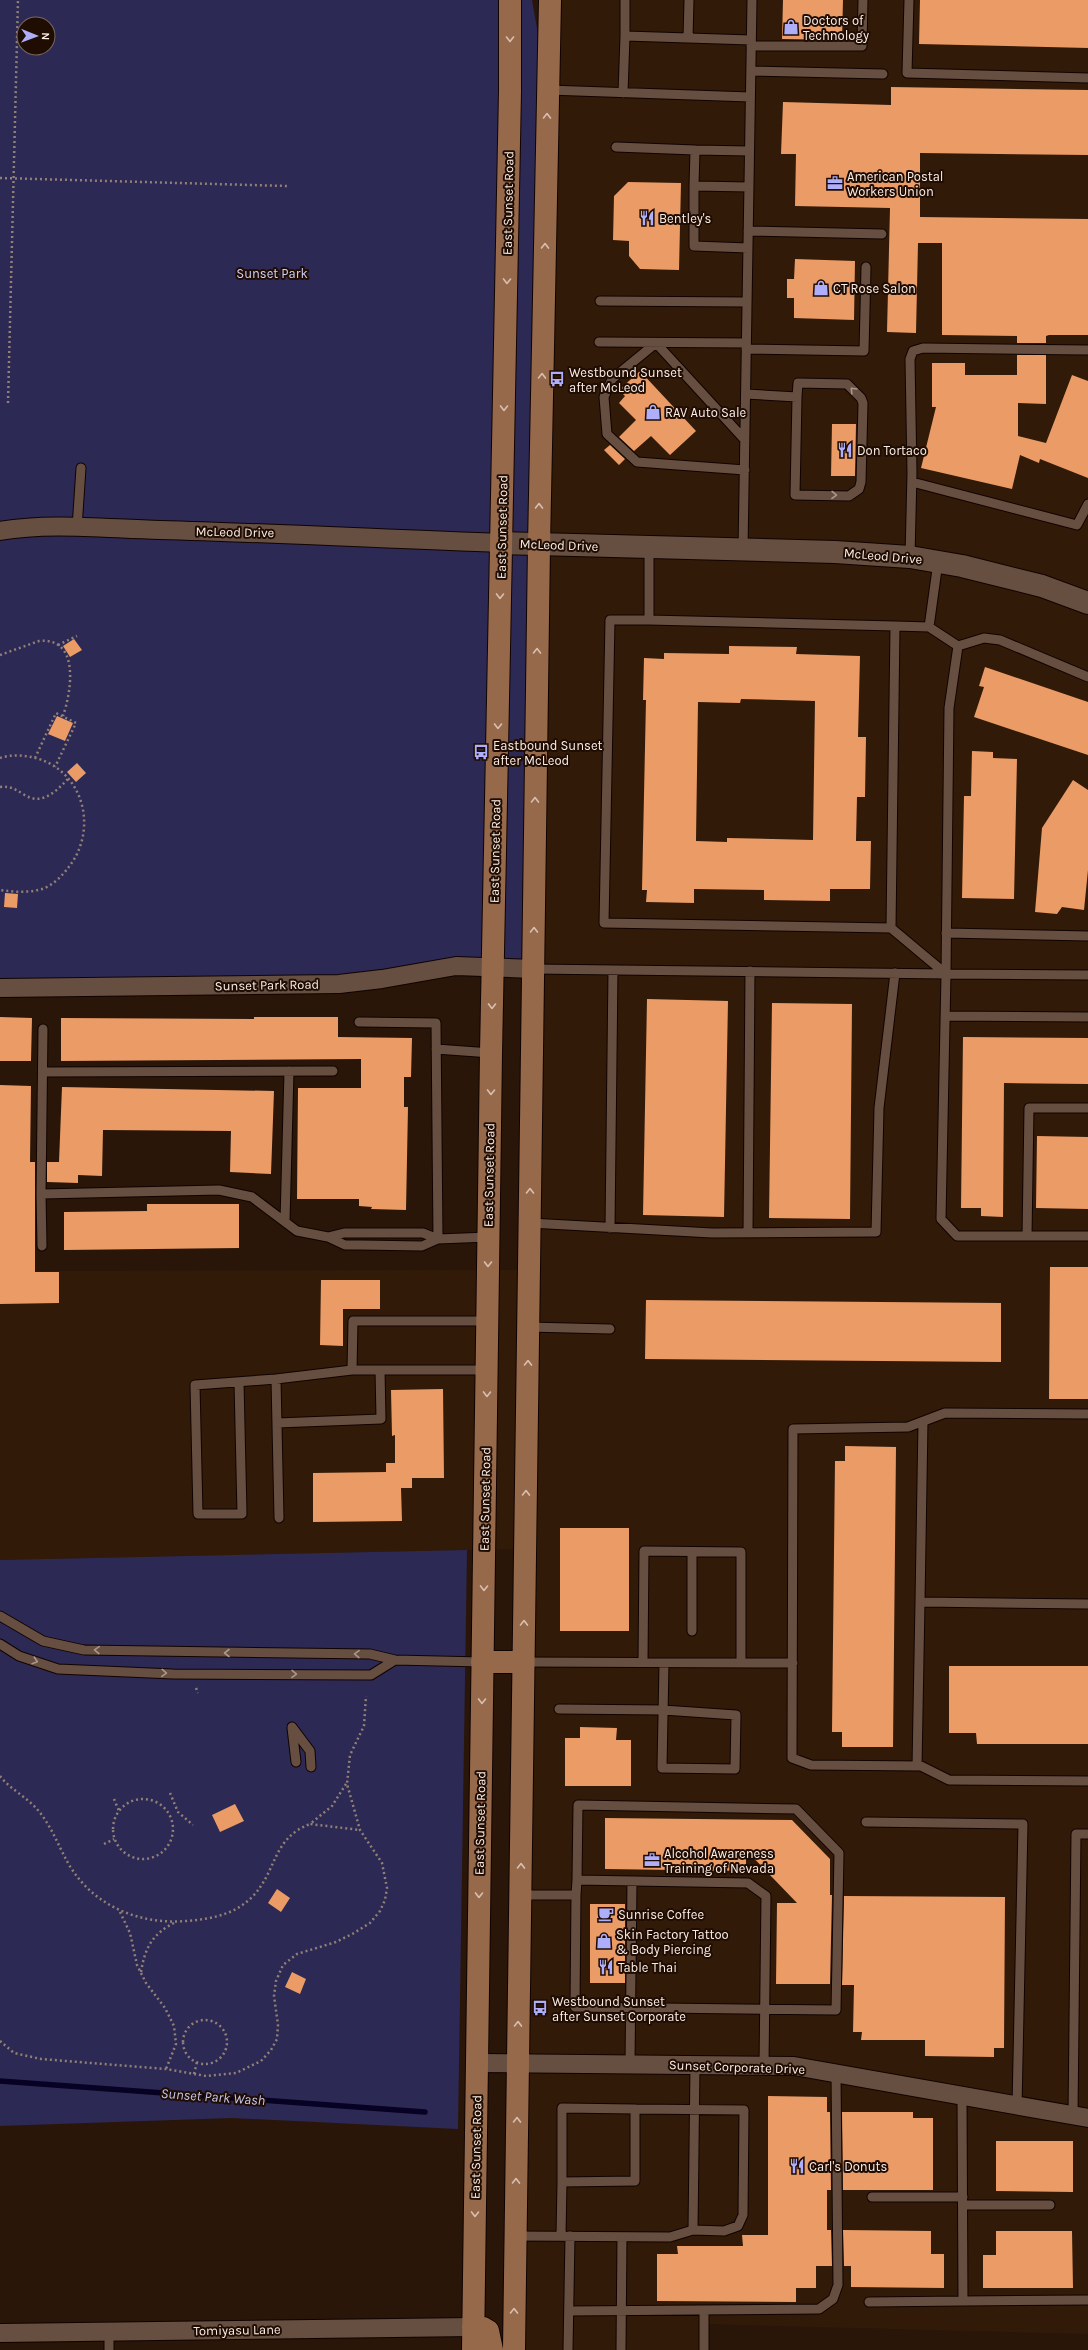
<svg xmlns="http://www.w3.org/2000/svg" width="1088" height="2350" viewBox="0 0 1088 2350" font-family="Karla,sans-serif">
	<style>
		.built { fill: #321a08 }
		.green { fill: #2c2954; fill-rule: evenodd }
		.lines { fill: none; stroke-linecap: round; stroke-linejoin: round }
		.stream { stroke: #070123; stroke-width: 5.5 }
		.building { fill: #eb9b65; fill-rule: evenodd }
		.lane-casing { stroke: #110300; stroke-width: 11 }
		.street-casing { stroke: #110300; stroke-width: 20 }
		.secondary-casing { stroke: #110300; stroke-width: 24 }
		.primary-casing { stroke: #110300; stroke-width: 24 }
		.path { stroke: #918075; stroke-width: 2.5; stroke-dasharray: 2 3; stroke-linecap: butt }
		.lane { stroke: #664f41; stroke-width: 9 }
		.street { stroke: #664f41; stroke-width: 18 }
		.secondary { stroke: #664f41; stroke-width: 22 }
		.primary { stroke: #97694b; stroke-width: 22 }
		.oneway { stroke: #d9bfaf }
		.oneway2 { stroke: #aa968b }
		.labels { text-anchor: middle; dominant-baseline: central; stroke-width: 4; stroke-linejoin: round; paint-order: stroke }
		.poi-label { font-size: 13px; fill: #fcede5; stroke: #1f0d03; text-anchor: start }
		.street-label { font-size: 13px; fill: #fcede5; stroke: #1f0d03 }
		.park-label { font-size: 13px; fill: #d1d2fe; stroke: #1f0d03 }
		.water-label { font-size: 14px; font-style: italic; fill: #c6c7f2; stroke: #1f0d03 }
	</style>
	<rect width="100%" height="100%" fill="#291609"/>
	<path class="built" d="M 556,0 L 1088,0 L 1088,2334 L 704,2324 L 703,2350 L 514,2350 L 525,1549 L 0,1560 L 0,1271 L 529,1270 Z"/>
	<path class="green" d="M 0,0 L 532,0 L 548,90 L 533,969 L 382,979 L 0,990 ZM 24,24 L 48,24 L 48,48 L 24,48 Z
		M 467,1550 L 458,2129 L 232,2118 L 0,2126 L 0,1560 Z"/>
	<g class="lines">
		<path class="stream" d="M 0,2081 L 425,2112"/>
	</g>
	<path class="building" d="M 783,0 L 843,0 L 842,40 L 782,39 Z
		M 920,0 L 1088,0 L 1088,48 L 919,44 Z
		M 891,87 L 1088,90 L 1088,155 L 920,153 L 920,217 L 1088,219 L 1088,335 L 1049,335 L 1046,336 L 1046,343 L 1017,343 L 1017,336 L 942,335 L 942,243 L 918,243 L 916,333 L 887,332 L 890,208 L 795,206 L 796,154 L 781,154 L 783,102 L 891,105 Z
		M 628,182 L 681,183 L 679,270 L 640,269 L 629,256 L 629,241 L 613,240 L 614,196 Z
		M 795,259 L 855,261 L 854,320 L 794,318 L 794,298 L 787,298 L 787,279 L 794,279 Z
		M 1017,355 L 1046,355 L 1046,404 L 1018,403 L 1018,436 L 1046,443 L 1072,375 L 1088,381 L 1088,478 L 1040,459 L 1039,463 L 1020,455 L 1012,489 L 921,468 L 936,407 L 932,407 L 932,363 L 965,363 L 965,375 L 1017,375 Z
		M 640,371 L 696,431 L 670,455 L 651,436 L 634,451 L 619,437 L 636,420 L 619,403 L 625,396 L 619,390 Z
		M 832,424 L 856,424 L 855,476 L 831,476 Z
		M 610,445 L 625,459 L 619,465 L 604,450 Z
		M 74,639 L 82,650 L 70,657 L 63,646 Z
		M 729,646 L 797,647 L 796,654 L 860,656 L 858,737 L 866,737 L 865,797 L 857,797 L 856,841 L 871,841 L 870,889 L 830,889 L 830,901 L 764,900 L 764,890 L 694,889 L 694,903 L 646,902 L 647,890 L 642,890 L 646,700 L 643,700 L 644,658 L 664,659 L 664,653 L 729,654 ZM 741,699 L 815,701 L 813,840 L 727,838 L 727,842 L 696,841 L 698,702 L 740,703 Z
		M 985,667 L 1088,702 L 1088,755 L 974,717 L 984,687 L 979,686 Z
		M 57,716 L 73,723 L 65,741 L 48,734 Z
		M 972,751 L 993,752 L 993,758 L 1017,759 L 1014,899 L 962,898 L 964,796 L 971,796 Z
		M 77,763 L 86,773 L 76,782 L 67,772 Z
		M 1073,780 L 1088,790 L 1088,870 L 1084,910 L 1062,907 L 1057,914 L 1035,912 L 1042,828 Z
		M 5,893 L 18,894 L 17,908 L 4,907 Z
		M 647,999 L 728,1001 L 724,1217 L 643,1215 Z
		M 772,1003 L 852,1004 L 850,1219 L 769,1218 Z
		M 0,1017 L 32,1018 L 31,1061 L 0,1061 Z
		M 254,1017 L 338,1017 L 338,1037 L 412,1038 L 411,1077 L 404,1077 L 404,1107 L 408,1107 L 406,1210 L 371,1209 L 372,1207 L 359,1206 L 359,1199 L 297,1199 L 298,1088 L 361,1088 L 361,1059 L 61,1061 L 61,1018 L 254,1019 Z
		M 963,1037 L 1088,1038 L 1088,1084 L 1004,1083 L 1003,1217 L 981,1216 L 981,1208 L 961,1208 Z
		M 0,1085 L 31,1086 L 30,1162 L 35,1162 L 35,1272 L 59,1272 L 59,1303 L 0,1304 Z
		M 62,1087 L 274,1091 L 271,1174 L 230,1172 L 231,1131 L 103,1130 L 102,1176 L 78,1175 L 78,1183 L 47,1182 L 47,1162 L 59,1162 Z
		M 1037,1136 L 1088,1137 L 1088,1209 L 1036,1208 Z
		M 147,1204 L 239,1204 L 239,1248 L 64,1250 L 64,1212 L 147,1211 Z
		M 1050,1267 L 1088,1267 L 1088,1399 L 1049,1399 Z
		M 321,1280 L 380,1280 L 380,1309 L 343,1309 L 343,1346 L 320,1345 Z
		M 646,1300 L 1001,1303 L 1001,1362 L 645,1359 Z
		M 443,1389 L 444,1478 L 412,1478 L 412,1488 L 401,1488 L 402,1521 L 313,1522 L 313,1473 L 386,1472 L 386,1463 L 395,1463 L 395,1435 L 392,1436 L 391,1390 Z
		M 845,1446 L 896,1447 L 893,1747 L 842,1747 L 842,1732 L 832,1732 L 835,1461 L 845,1461 Z
		M 560,1528 L 629,1528 L 629,1631 L 560,1631 Z
		M 949,1666 L 1088,1666 L 1088,1744 L 977,1744 L 976,1733 L 949,1733 Z
		M 580,1727 L 617,1728 L 616,1740 L 631,1740 L 631,1786 L 565,1786 L 565,1738 L 580,1738 Z
		M 235,1804 L 244,1821 L 220,1832 L 212,1815 Z
		M 605,1818 L 792,1820 L 830,1859 L 830,1895 L 832,1895 L 830,1984 L 776,1984 L 777,1903 L 797,1903 L 746,1850 L 746,1871 L 605,1869 Z
		M 277,1889 L 290,1898 L 281,1912 L 268,1903 Z
		M 844,1896 L 1005,1897 L 1004,2048 L 994,2048 L 994,2057 L 925,2056 L 925,2040 L 861,2040 L 862,2032 L 853,2032 L 854,1985 L 842,1985 Z
		M 590,1904 L 625,1904 L 625,1983 L 590,1983 Z
		M 292,1972 L 306,1979 L 300,1994 L 285,1987 Z
		M 768,2096 L 827,2097 L 827,2112 L 830,2112 L 831,2190 L 827,2190 L 827,2230 L 831,2230 L 832,2266 L 816,2266 L 816,2288 L 796,2288 L 796,2302 L 657,2301 L 657,2254 L 678,2254 L 677,2246 L 743,2246 L 742,2235 L 768,2235 Z
		M 842,2112 L 913,2112 L 913,2118 L 933,2118 L 933,2190 L 843,2190 Z
		M 996,2141 L 1073,2141 L 1073,2192 L 996,2191 Z
		M 843,2230 L 931,2231 L 931,2254 L 944,2254 L 944,2288 L 851,2287 L 851,2266 L 844,2266 Z
		M 996,2231 L 1072,2231 L 1073,2288 L 983,2288 L 983,2255 L 996,2255 Z"/>
	<g class="lines">
		<defs>
			<path id="lane" d="M 909,0 L 907,73 L 1088,78
				M 625,36 L 625,0
				M 688,38 L 689,0
				M 751,46 L 862,46 L 863,0
				M 751,71 L 883,74
				M 548,90 L 750,97
				M 623,93 L 625,36 L 751,40
				M 616,147 L 695,150
				M 694,186 L 695,150 L 749,151
				M 748,231 L 882,234
				M 748,248 L 694,246 L 694,186 L 749,187
				M 600,301 L 747,302
				M 599,342 L 746,343
				M 746,349 L 864,351 L 866,267
				M 746,394 L 797,397 L 795,495 L 849,496 L 859,489 L 861,482 L 863,403 L 861,398 L 847,384 L 798,383 L 797,397
				M 745,470 L 637,462 L 607,434 L 604,397 L 612,379 L 656,343 L 745,440
				M 912,482 L 1077,525 L 1088,504
				M 77,528 L 81,468
				M 743,550 L 752,0
				M 910,557 L 912,473 L 910,359 L 913,351 L 923,348 L 1088,350
				M 649,620 L 895,626 L 891,928 L 604,923 L 610,620 L 649,620 L 649,547
				M 895,626 L 929,627 L 938,562
				M 958,646 L 984,638 L 1000,640 L 1088,677
				M 891,928 L 946,974 L 1088,975
				M 946,933 L 1088,936
				M 533,969 L 946,974 L 949,708 L 958,646 L 929,627
				M 946,974 L 941,1219 L 957,1236 L 1088,1236
				M 945,1016 L 1088,1017
				M 359,1022 L 436,1023 L 438,1239 L 489,1237
				M 436,1049 L 491,1053
				M 43,1072 L 333,1071
				M 41,1194 L 43,1029
				M 285,1221 L 289,1071
				M 530,1223 L 712,1233 L 876,1232 L 879,1108 L 895,973
				M 610,1228 L 613,970
				M 344,1233 L 423,1233 L 438,1239 L 422,1246 L 360,1245 L 345,1245 L 328,1237 Z
				M 748,1233 L 750,971
				M 1027,1236 L 1029,1108 L 1088,1108
				M 42,1246 L 41,1194 L 219,1190 L 252,1197 L 297,1231 L 328,1237
				M 528,1327 L 610,1329
				M 487,1370 L 352,1370 L 353,1321 L 487,1321
				M 239,1382 L 242,1514 L 198,1514 L 195,1385 L 276,1379
				M 1088,1414 L 945,1413 L 908,1427 L 793,1429 L 792,1758 L 811,1765 L 921,1766 L 949,1780 L 1088,1781
				M 923,1422 L 920,1602 L 1088,1604
				M 277,1423 L 381,1419 L 380,1370
				M 279,1518 L 276,1379 L 352,1370
				M 0,1616 L 43,1641 L 84,1650 L 370,1654 L 395,1660 L 482,1662
				M 692,1631 L 692,1552
				M 0,1644 L 19,1656 L 58,1669 L 173,1674 L 371,1675 L 395,1660
				M 523,1662 L 793,1663
				M 643,1662 L 644,1551 L 741,1552 L 741,1662
				M 559,1709 L 663,1710 L 736,1715 L 735,1769 L 662,1768 L 664,1663
				M 292,1727 L 310,1751 L 311,1767
				M 292,1728 L 296,1762
				M 917,1766 L 920,1602
				M 866,1822 L 1023,1824 L 1017,2106
				M 520,1895 L 576,1895 L 577,1880 L 748,1883 L 766,1896 L 764,2066
				M 576,1895 L 575,2007 L 836,2010 L 839,1853 L 796,1809 L 578,1805 L 577,1880
				M 630,2064 L 632,1881
				M 1073,2116 L 1076,1834 L 1088,1834
				M 562,2182 L 562,2108 L 635,2109
				M 872,2197 L 963,2197
				M 963,2205 L 1050,2205
				M 515,2236 L 670,2237 L 693,2230 L 695,2065
				M 561,2236 L 562,2182 L 635,2181 L 635,2109 L 744,2110 L 743,2215 L 738,2226 L 724,2231 L 693,2230
				M 963,2301 L 1088,2300
				M 869,2302 L 963,2301 L 962,2097
				M 569,2311 L 819,2309 L 833,2299 L 838,2285 L 836,2074
				M 109,2332 L 109,2350
				M 568,2350 L 570,2236
				M 621,2350 L 622,2237
				M 704,2350 L 704,2311"/>
			<path id="street" d="M 0,531 C 50,522 109,529 160,530 C 274,533 388,539 502,543
				M 0,988 L 339,984 L 382,979 L 456,966 L 533,969
				M 477,2063 L 794,2066 L 1088,2118
				M 0,2333 L 473,2327"/>
			<path id="secondary" d="M 502,543 L 835,552 L 910,557 L 962,566 L 1042,586 L 1088,603"/>
			<path id="primary" d="M 482,1662 L 523,1662
				M 473,2327 L 483,2328 L 488,2331 L 492,2350
				M 473,2350 L 491,1053 L 510,91 L 510,0
				M 514,2350 L 539,545 L 550,0"/>
		</defs>
		<use href="#lane" class="lane-casing"/>
		<use href="#street" class="street-casing"/>
		<use href="#secondary" class="secondary-casing"/>
		<use href="#primary" class="primary-casing"/>
		<path class="path" d="M 0,178 L 287,186
			M 8,403 L 18,0
			M 58,645 L 77,636
			M 0,655 L 39,641 C 81,637 71,693 63,716
			M 0,758 C 12,754 26,755 39,759 C 85,774 98,831 68,868 C 62,876 52,886 42,889 C 28,893 14,892 0,890
			M 35,758 L 56,713 L 76,723 L 55,767
			M 0,787 C 10,786 15,789 23,794 C 42,807 56,791 69,778
			M 196,1688 L 198,1693
			M 0,1776 C 10,1789 25,1796 36,1808 C 50,1823 58,1845 68,1863 C 92,1905 138,1925 186,1921 C 211,1919 234,1915 252,1897 C 277,1872 272,1838 310,1824
			M 346,1784 L 332,1806 L 310,1824 L 360,1830
			M 170,1793 L 178,1812 L 193,1825
			M 114,1799 L 119,1811
			M113 1829a30 30 0 1 1 60 0a30 30 0 1 1-60 0Z
			M 104,1844 L 114,1839
			M 120,1912 L 130,1933 L 137,1965 L 146,1983 L 165,2008 L 174,2026 L 176,2044 L 166,2069
			M 141,1972 C 145,1947 153,1933 176,1922
			M183 2042a22 22 0 1 1 44 0a22 22 0 1 1-44 0Z
			M 0,2041 L 14,2053 L 41,2059 L 166,2069 L 206,2076 L 236,2073 L 261,2061 L 271,2050 L 277,2039 L 278,2025 L 274,1996 L 276,1981 L 283,1965 L 297,1954 L 336,1942 L 354,1933 L 370,1923 L 380,1911 L 385,1900 L 387,1888 L 382,1863 L 360,1830 L 347,1784 L 350,1755 L 364,1726 L 366,1696
			M 194,2074 L 197,2062"/>
		<use href="#lane" class="lane"/>
		<use href="#street" class="street"/>
		<use href="#secondary" class="secondary"/>
		<use href="#primary" class="primary"/>
	</g>
	<defs><path id="oneway-chevron" d="M-2-3.5L2.5 0L-2 3.5" fill="none" stroke-width="1.6" stroke-linecap="round" stroke-linejoin="round"/></defs>
	<g class="oneway">
		<use href="#oneway-chevron" transform="translate(510 39) rotate(90)"/>
		<use href="#oneway-chevron" transform="translate(547 116) rotate(-89)"/>
		<use href="#oneway-chevron" transform="translate(545 246) rotate(-89)"/>
		<use href="#oneway-chevron" transform="translate(507 281) rotate(91)"/>
		<use href="#oneway-chevron" transform="translate(542 376) rotate(-89)"/>
		<use href="#oneway-chevron" transform="translate(504 408) rotate(91)"/>
		<use href="#oneway-chevron" transform="translate(539 506) rotate(-89)"/>
		<use href="#oneway-chevron" transform="translate(500 596) rotate(91)"/>
		<use href="#oneway-chevron" transform="translate(537 651) rotate(-89)"/>
		<use href="#oneway-chevron" transform="translate(498 726) rotate(91)"/>
		<use href="#oneway-chevron" transform="translate(535 800) rotate(-89)"/>
		<use href="#oneway-chevron" transform="translate(534 930) rotate(-89)"/>
		<use href="#oneway-chevron" transform="translate(492 1006) rotate(91)"/>
		<use href="#oneway-chevron" transform="translate(491 1092) rotate(91)"/>
		<use href="#oneway-chevron" transform="translate(530 1191) rotate(-89)"/>
		<use href="#oneway-chevron" transform="translate(488 1264) rotate(91)"/>
		<use href="#oneway-chevron" transform="translate(528 1363) rotate(-89)"/>
		<use href="#oneway-chevron" transform="translate(487 1394) rotate(91)"/>
		<use href="#oneway-chevron" transform="translate(526 1493) rotate(-89)"/>
		<use href="#oneway-chevron" transform="translate(484 1588) rotate(91)"/>
		<use href="#oneway-chevron" transform="translate(524 1623) rotate(-89)"/>
		<use href="#oneway-chevron" transform="translate(482 1701) rotate(91)"/>
		<use href="#oneway-chevron" transform="translate(521 1866) rotate(-89)"/>
		<use href="#oneway-chevron" transform="translate(479 1895) rotate(91)"/>
		<use href="#oneway-chevron" transform="translate(518 2024) rotate(-89)"/>
		<use href="#oneway-chevron" transform="translate(517 2120) rotate(-89)"/>
		<use href="#oneway-chevron" transform="translate(516 2181) rotate(-89)"/>
		<use href="#oneway-chevron" transform="translate(475 2214) rotate(91)"/>
		<use href="#oneway-chevron" transform="translate(514 2311) rotate(-89)"/>
	</g>
	<g class="oneway2">
		<use href="#oneway-chevron" transform="translate(853 390) rotate(-135)"/>
		<use href="#oneway-chevron" transform="translate(834 495) rotate(1)"/>
		<use href="#oneway-chevron" transform="translate(97 1650) rotate(-177)"/>
		<use href="#oneway-chevron" transform="translate(227 1653) rotate(-180)"/>
		<use href="#oneway-chevron" transform="translate(357 1654) rotate(-179)"/>
		<use href="#oneway-chevron" transform="translate(35 1661) rotate(18)"/>
		<use href="#oneway-chevron" transform="translate(164 1673) rotate(3)"/>
		<use href="#oneway-chevron" transform="translate(294 1674) rotate(1)"/>
	</g>
	<defs>
		<symbol id="shop-bare" viewBox="-9 -9 18 18"><path d="M-5-2.5h2.3a2.7 3.5 0 0 1 5.4 0H5L5.5 6h-11ZM-1.5-2.5h3a1.5 2.3 0 0 0-3 0Z" fill="#afaefa" stroke="#1f0d03" stroke-width="2.5" paint-order="stroke"/></symbol>
		<symbol id="office-bare" viewBox="-9 -9 18 18"><path d="M-6-3h4V-5.5h4V-3h4V5H-6ZM-1-4.5V-3h2v-1.5ZM-6 0V1H6V0Z" fill="#afaefa" stroke="#1f0d03" stroke-width="2.5" paint-order="stroke"/></symbol>
		<symbol id="restaurant-bare" viewBox="-9 -9 18 18"><path d="M-5-6h1v4h1v-4h1v4h1v-4h1v5L-1.5 .5V6h-2V.5L-5-1ZM5-6V6H3V1.5H1.5Q1.5-4 5-6Z" fill="#afaefa" stroke="#1f0d03" stroke-width="2.5" paint-order="stroke"/></symbol>
		<symbol id="bus-bare" viewBox="-9 -9 18 18"><path d="M-5-6H5V4H4V6H2V4H-2V6H-4V4H-5ZM-3.5-4V0h7V-4ZM-3.5 1.2v1.5H-2V1.2ZM2 1.2v1.5H3.5V1.2Z" fill="#afaefa" stroke="#1f0d03" stroke-width="2.5" paint-order="stroke"/></symbol>
		<symbol id="cafe-bare" viewBox="-9 -9 18 18"><path d="M-5.5-4.5H6V0H3Q3 3.5 0 3.5H-2.5Q-5.5 3.5-5.5 0ZM3-3.2v2h1.7v-2ZM-6 4.5H4V6H-6Z" fill="#afaefa" stroke="#1f0d03" stroke-width="2.5" paint-order="stroke"/></symbol>
	</defs>
	<g fill-rule="evenodd">
		<use href="#shop-bare" x="780" y="16" width="22" height="22"/>
		<use href="#office-bare" x="824" y="172" width="22" height="22"/>
		<use href="#restaurant-bare" x="636" y="207" width="22" height="22"/>
		<use href="#shop-bare" x="810" y="277" width="22" height="22"/>
		<use href="#bus-bare" x="546" y="368" width="22" height="22"/>
		<use href="#shop-bare" x="642" y="401" width="22" height="22"/>
		<use href="#restaurant-bare" x="834" y="439" width="22" height="22"/>
		<use href="#bus-bare" x="470" y="741" width="22" height="22"/>
		<use href="#office-bare" x="641" y="1849" width="22" height="22"/>
		<use href="#cafe-bare" x="595" y="1903" width="22" height="22"/>
		<use href="#shop-bare" x="593" y="1930" width="22" height="22"/>
		<use href="#restaurant-bare" x="595" y="1956" width="22" height="22"/>
		<use href="#bus-bare" x="529" y="1997" width="22" height="22"/>
		<use href="#restaurant-bare" x="786" y="2155" width="22" height="22"/>
	</g>
	<g class="labels">
		<g class="poi-label">
			<text x="803" y="20">Doctors of<tspan x="803" dy="15">Technology</tspan></text>
			<text x="847" y="176">American Postal<tspan x="847" dy="15">Workers Union</tspan></text>
			<text x="659" y="218">Bentley's</text>
			<text x="833" y="288">CT Rose Salon</text>
			<text x="569" y="372">Westbound Sunset<tspan x="569" dy="15">after McLeod</tspan></text>
			<text x="665" y="412">RAV Auto Sale</text>
			<text x="857" y="450">Don Tortaco</text>
			<text x="493" y="745">Eastbound Sunset<tspan x="493" dy="15">after McLeod</tspan></text>
			<text x="664" y="1853">Alcohol Awareness<tspan x="664" dy="15">Training of Nevada</tspan></text>
			<text x="618" y="1914">Sunrise Coffee</text>
			<text x="616" y="1934">Skin Factory Tattoo<tspan x="616" dy="15">&amp; Body Piercing</tspan></text>
			<text x="618" y="1967">Table Thai</text>
			<text x="552" y="2001">Westbound Sunset<tspan x="552" dy="15">after Sunset Corporate</tspan></text>
			<text x="809" y="2166">Carl's Donuts</text>
		</g>
		<g class="street-label">
			<text transform="translate(508 203) rotate(-89)">East Sunset Road</text>
			<text transform="translate(502 527) rotate(-89)">East Sunset Road</text>
			<text transform="translate(235 532) rotate(1)">McLeod Drive</text>
			<text transform="translate(559 545) rotate(2)">McLeod Drive</text>
			<text transform="translate(883 556) rotate(5)">McLeod Drive</text>
			<text transform="translate(495 851) rotate(-89)">East Sunset Road</text>
			<text transform="translate(267 985) rotate(-1)">Sunset Park Road</text>
			<text transform="translate(489 1175) rotate(-89)">East Sunset Road</text>
			<text transform="translate(485 1499) rotate(-89)">East Sunset Road</text>
			<text transform="translate(480 1823) rotate(-89)">East Sunset Road</text>
			<text transform="translate(737 2067) rotate(2)">Sunset Corporate Drive</text>
			<text transform="translate(476 2147) rotate(-89)">East Sunset Road</text>
			<text transform="translate(237 2330) rotate(-1)">Tomiyasu Lane</text>
		</g>
		<g class="park-label">
			<text x="272" y="273">Sunset Park</text>
		</g>
		<g class="water-label">
			<text transform="translate(213 2097) rotate(4)">Sunset Park Wash</text>
		</g>
	</g>
	<g transform="translate(36 36) rotate(91)"><circle r="19" fill="#1f0d03" stroke="#77675d"/>
	<path d="M0-3L7 15L0 10L-7 15Z" fill="#afaefa"/>
	<text y="-6" font-size="11" font-weight="bold" text-anchor="middle" fill="#fcede5">N</text>
	</g>
</svg>
